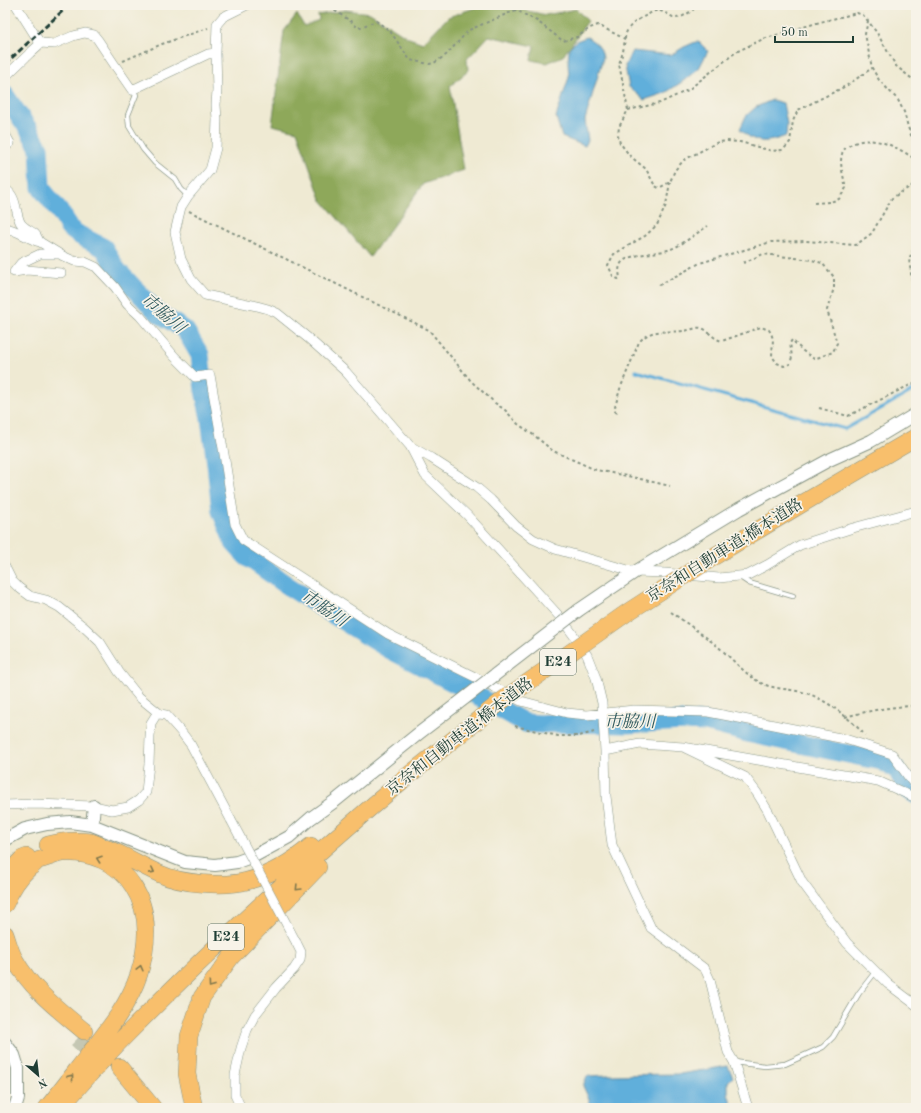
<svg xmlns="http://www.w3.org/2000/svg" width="921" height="1113" viewBox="0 0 921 1113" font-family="'Old Standard TT','Noto Serif JP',serif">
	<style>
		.forest { fill: #8ea85a; stroke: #567247 }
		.water { fill: #61afdb; stroke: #407688 }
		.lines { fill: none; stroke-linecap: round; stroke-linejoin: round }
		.stream { stroke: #61afdb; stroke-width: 3 }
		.river { stroke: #61afdb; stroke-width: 19 }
		.motorway-tunnel { stroke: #c5c7b3; stroke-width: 17; stroke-dasharray: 17 8; stroke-linecap: butt }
		.service-casing { stroke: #879484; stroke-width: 6 }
		.minor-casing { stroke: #879484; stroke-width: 10 }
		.tertiary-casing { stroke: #879484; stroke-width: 14 }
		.motorway-casing { stroke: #879484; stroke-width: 18 }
		.path { stroke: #879484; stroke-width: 2; stroke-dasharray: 3 3; stroke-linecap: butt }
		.service { stroke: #fff; stroke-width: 4.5 }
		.minor { stroke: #fff; stroke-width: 9 }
		.tertiary { stroke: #fff; stroke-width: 12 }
		.motorway { stroke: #f8bf6c; stroke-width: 17 }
		.rail { stroke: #1f3d34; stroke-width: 3; stroke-dasharray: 6 3; stroke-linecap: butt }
		.minor-bridge-casing { stroke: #879484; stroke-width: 10; stroke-linecap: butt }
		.tertiary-bridge-casing { stroke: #879484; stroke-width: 14; stroke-linecap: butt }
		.motorway-bridge-casing { stroke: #879484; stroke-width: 18; stroke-linecap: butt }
		.minor-bridge { stroke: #fff; stroke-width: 9 }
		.tertiary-bridge { stroke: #fff; stroke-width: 12 }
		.motorway-bridge { stroke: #f8bf6c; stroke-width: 17 }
		.oneway { stroke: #81784d }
		.labels { text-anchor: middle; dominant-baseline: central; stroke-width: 3.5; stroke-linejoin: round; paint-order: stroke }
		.shield { fill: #f7f3e8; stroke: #60746a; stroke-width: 1 }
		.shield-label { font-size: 15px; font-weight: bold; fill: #1f3d34 }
		.street-label { font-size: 16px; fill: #1f3d34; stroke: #f7f3e8 }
		.water-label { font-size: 17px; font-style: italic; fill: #305a5e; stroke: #f7f3e8 }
	</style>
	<rect width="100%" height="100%" fill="#f7f3e8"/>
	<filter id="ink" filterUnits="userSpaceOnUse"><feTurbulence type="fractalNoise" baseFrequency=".025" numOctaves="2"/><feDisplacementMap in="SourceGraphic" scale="8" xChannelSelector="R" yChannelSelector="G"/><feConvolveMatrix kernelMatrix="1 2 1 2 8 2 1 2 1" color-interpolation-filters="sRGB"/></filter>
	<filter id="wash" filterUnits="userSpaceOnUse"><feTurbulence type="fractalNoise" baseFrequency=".012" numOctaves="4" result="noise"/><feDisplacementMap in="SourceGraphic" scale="16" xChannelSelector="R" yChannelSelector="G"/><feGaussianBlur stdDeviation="0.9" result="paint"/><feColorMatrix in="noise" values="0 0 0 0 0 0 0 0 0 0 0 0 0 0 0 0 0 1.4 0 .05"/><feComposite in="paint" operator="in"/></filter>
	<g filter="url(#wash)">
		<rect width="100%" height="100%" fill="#efead3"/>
		<path class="forest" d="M 483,5 L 501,5 L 546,15 L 576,9 L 588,21 L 563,56 L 547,63 L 531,60 L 534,46 L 489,36 L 467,59 L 468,71 L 450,86 L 464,170 L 423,184 L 370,257 L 321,199 L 297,131 L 272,125 L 284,31 L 297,14 L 304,26 L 319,20 L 318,15 L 345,10 L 370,13 L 409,38 L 423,43 L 448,17 Z"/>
		<path class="water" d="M 587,37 C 597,44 601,46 603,58 L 585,120 L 588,140 L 585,146 L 562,137 L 556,117 L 569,77 L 568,63 L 569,48 L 576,41 Z
			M 698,41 L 708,51 L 699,68 L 682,82 L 665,93 L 644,100 L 629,87 L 625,66 L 632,51 L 671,55 L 684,47 Z
			M 772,100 L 783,103 L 787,124 L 786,136 C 766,143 756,145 740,129 L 746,116 L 756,107 Z
			M 728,1066 L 733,1077 L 728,1082 L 728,1094 L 733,1108 L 590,1108 L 589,1099 L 583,1086 L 587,1076 L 609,1075 L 680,1074 Z"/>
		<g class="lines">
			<path class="stream" d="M 636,371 L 845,429 L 916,389"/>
			<path class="river" d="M 5,95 L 29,130 L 39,148 L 41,188 L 63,216 L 69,228 L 79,235 L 104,248 L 117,270 L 158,313 L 185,330 L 200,355 L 204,390 L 210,418 L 216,464 L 221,511 L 234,543 L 246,556 L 288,586 L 351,626 L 389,649 L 464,688 L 525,723 L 541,724 L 554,723 L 626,724 L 684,721 L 706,722 L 752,734 L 882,761 L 897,770 L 908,790 L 916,795"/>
		</g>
	</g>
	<g filter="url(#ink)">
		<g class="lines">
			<path class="motorway-tunnel" d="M 77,1039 L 112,1073"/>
			<defs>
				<path id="service" d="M 132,90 L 136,95 L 128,115 L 129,126 L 143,149 L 155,163 L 175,179 L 181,189 L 188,196
					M 740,577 L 749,583 L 793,596
					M 734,1062 L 765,1066 L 785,1064 L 823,1047 L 833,1037 L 859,993 L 876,971"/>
				<path id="minor" d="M 16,5 L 38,40 L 41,43
					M 247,5 L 223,17 L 217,24 L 216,53 L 217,90 L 216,105 L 217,119 L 216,148 L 210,170 L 188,196 L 181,207 L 175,232 L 181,259 L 191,279 L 205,295 L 257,306 L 268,309 L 277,313 L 308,338 L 346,372 L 410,446 L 425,475 L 467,515 L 560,617 L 572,633 L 587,655 L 596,678 L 602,703 L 605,751 L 606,796 L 612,845 L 651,928 L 705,969 L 710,980 L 728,1052 L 734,1062 L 748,1108
					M 5,77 L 30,53 L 41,43 L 54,44 L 73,36 L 85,33 L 94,35 L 98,40 L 114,64 L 132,90 L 208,54 L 216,53
					M 5,134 L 10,143 L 5,147
					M 5,189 C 17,196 15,211 20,222 C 23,228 30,230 35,234 C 37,236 38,240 40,242 C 28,239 18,230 5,228
					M 40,242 L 63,256 L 74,261 L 85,262 L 96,267 L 115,287 L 127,304 L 140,316 L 174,356 L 195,377 L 210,375 L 224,454 L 235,524 L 243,540 L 388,634 L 479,679 L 521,701 L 567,713 L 587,715 L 634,710 L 708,712 L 845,739 L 892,754 L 916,787
					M 59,254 L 40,254 L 21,263 L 14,272 L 27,270 L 61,273
					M 410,446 L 431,458 L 476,487 L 491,500 L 516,526 L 533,539 L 555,549 L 635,572 L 665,573 L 719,578 L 748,575 L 767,565 L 800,545 L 853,528 L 916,511
					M 5,567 L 12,581 L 18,587 L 30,596 L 46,600 L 59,607 L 84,627 L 100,642 L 119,672 L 139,697 L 160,714
					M 683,747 L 745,777 L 757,793 L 768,811 L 802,882 L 847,943 L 888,984 L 916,1005
					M 605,751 L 640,744 L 683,747 L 878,781 L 916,798
					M 5,805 L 35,804 L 94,806 L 112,810 L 128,807 L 139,800 L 146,792 L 149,764 L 150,737 L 151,723 L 156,715 L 160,714 L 166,715 L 182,733 L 191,745 L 231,820
					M 241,1108 L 235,1095 L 235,1075 L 241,1048 L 247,1030 L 255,1015 L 276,988 L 294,969 L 300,960 L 301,952 L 296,942"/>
				<path id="tertiary" d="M 579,610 L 635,572 L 739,509 L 829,460 L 871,441 L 916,414
					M 92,825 L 94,806
					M 5,840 L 25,829 L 47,824 L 70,822 L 92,825 L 185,862 L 215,865 L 237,862 L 256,855 L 289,837 L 311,818 L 335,801 L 418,734 L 456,705
					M 5,1043 L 14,1055 L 18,1068 L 18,1098 L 15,1108"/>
				<path id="motorway" d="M 718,554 L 810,499 L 916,437
					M 48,845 C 62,841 77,840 91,842 C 96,843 102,847 108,849 C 126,856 142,866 160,874 C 181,884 225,887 247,881 C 271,875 293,861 311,846
					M 5,877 L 22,859 L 27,857
					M 5,904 C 11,889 18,878 30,867 C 33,866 35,863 37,861 C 40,859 45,859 49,857 C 53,856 58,853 63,853 C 89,851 119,863 133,886 C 150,912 148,945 139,974 C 129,1004 109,1029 90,1053 C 76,1071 62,1090 47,1108
					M 5,934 C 8,942 10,952 15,960 C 31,989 59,1010 84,1031
					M 119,1067 L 153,1108
					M 60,1108 C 83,1082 105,1056 129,1032 C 217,943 309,859 404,779
					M 194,1108 L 187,1074 L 189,1036 L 202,997 L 231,957 L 318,867"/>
			</defs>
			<use href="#service" class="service-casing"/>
			<use href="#minor" class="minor-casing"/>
			<use href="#tertiary" class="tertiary-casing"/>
			<use href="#motorway" class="motorway-casing"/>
			<path class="path" d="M 333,5 L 335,11 L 352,22 L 358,28 L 376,21 L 390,31 L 410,60 L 429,64 L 434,63 L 446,55 L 469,30 L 516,10 L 537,21 L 563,41 L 577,37 L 590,28 L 598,25 L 625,39 L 623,52 L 619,64 L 628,110 L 619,127 L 618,136 L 620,143 L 630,156 L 646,169 L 655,186 L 659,188 L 670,182 L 675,170 L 684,160 L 718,142 L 728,141 L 740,142 L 772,151 L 783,150 L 790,142 L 793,121 L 798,110 L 846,86 L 872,68
				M 499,5 L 515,9
				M 625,39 C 625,27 637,20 647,15 C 651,13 654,10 659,11 C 665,11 670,17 676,18 C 682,18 688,13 693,10 L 695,5
				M 123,61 L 162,44 L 208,28
				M 916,82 L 896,66 L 877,33 L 868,21 L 865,34 L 872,68 L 879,80 L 898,100 L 904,112 L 908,127 L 912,138 L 916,146
				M 628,110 L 660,103 L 688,90 L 736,52 L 763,39 L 820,22 L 857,13 L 863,15 L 868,21
				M 670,182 L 666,205 L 657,225 L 645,236 L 614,254 L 608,265 L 613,276 L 618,279 L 620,278 C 619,272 618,266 623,261 C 634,253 657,254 671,249 C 684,244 696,233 708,226
				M 814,203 L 830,202 L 839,199 L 846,188 C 844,178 839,164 842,154 C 843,149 846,148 850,145 C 872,133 898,147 916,160
				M 189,211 L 429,330 L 471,381 L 495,403 L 505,410 L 518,424 L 535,436 L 553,451 L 596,470 L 632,477 L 670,486
				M 916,244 L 909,259 L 914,295 L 916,301
				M 659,285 L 700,263 L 771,242 L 805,241 L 856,245 L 872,233 L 892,198 L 916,183
				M 819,408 L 848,416 L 916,382
				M 617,413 L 615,411 L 615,407 L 620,389 L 639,342 C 643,338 646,335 652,333 C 663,330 677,333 689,330 C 694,329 698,326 704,329 C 710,333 714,339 722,341 L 761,327 L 769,330 L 771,333 L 773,339 L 772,356 L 777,363 L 784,366 L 790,364 L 792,357 L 790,343 L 792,340 L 803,351 L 814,359 L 833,352 L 837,343 L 827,310 L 834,288 L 834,277 L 822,263 L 812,260 L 763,254 L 741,264
				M 671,612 C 686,623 701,633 716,645 C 730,656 746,676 763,684 C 775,689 789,689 802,692 C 824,697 849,718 865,735
				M 845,717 C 868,711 892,706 916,706
				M 515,726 L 558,736 L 579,736 L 594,732"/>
			<use href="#service" class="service"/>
			<use href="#minor" class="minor"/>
			<use href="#tertiary" class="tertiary"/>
			<use href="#motorway" class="motorway"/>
			<path class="rail" d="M 5,64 L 69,5"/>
			<defs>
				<path id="minor-bridge" d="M 231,820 L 296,942"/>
				<path id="tertiary-bridge" d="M 456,705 L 579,610"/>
				<path id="motorway-bridge" d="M 404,779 L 503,700 L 628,612 L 718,554"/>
			</defs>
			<use href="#minor-bridge" class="minor-bridge-casing"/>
			<use href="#tertiary-bridge" class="tertiary-bridge-casing"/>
			<use href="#motorway-bridge" class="motorway-bridge-casing"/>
			<use href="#minor-bridge" class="minor-bridge"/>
			<use href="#tertiary-bridge" class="tertiary-bridge"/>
			<use href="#motorway-bridge" class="motorway-bridge"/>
		</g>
		<defs><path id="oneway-chevron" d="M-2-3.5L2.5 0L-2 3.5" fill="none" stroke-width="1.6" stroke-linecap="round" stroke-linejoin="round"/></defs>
		<g class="oneway">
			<use href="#oneway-chevron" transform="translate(99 859) rotate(-161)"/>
			<use href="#oneway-chevron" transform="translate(152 871) rotate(27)"/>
			<use href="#oneway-chevron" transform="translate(298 888) rotate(134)"/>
			<use href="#oneway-chevron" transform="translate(140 968) rotate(-76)"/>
			<use href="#oneway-chevron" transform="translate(211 985) rotate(126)"/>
			<use href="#oneway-chevron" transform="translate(71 1077) rotate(-52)"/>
		</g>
	</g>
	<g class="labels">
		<g class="shield">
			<rect x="540" y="649" width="36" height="26" rx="3"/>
			<rect x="208" y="924" width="36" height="26" rx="3"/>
		</g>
		<g class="shield-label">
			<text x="558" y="662">E24</text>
			<text x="226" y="937">E24</text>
		</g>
		<g class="street-label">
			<text transform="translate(725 551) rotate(-32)">京奈和自動車道;橋本道路</text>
			<text transform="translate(460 737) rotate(-38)">京奈和自動車道;橋本道路</text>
		</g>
		<g class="water-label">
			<text transform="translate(163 314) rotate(41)">市脇川</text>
			<text transform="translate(324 609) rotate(34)">市脇川</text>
			<text x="630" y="722">市脇川</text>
		</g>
	</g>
	<rect width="921" height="1113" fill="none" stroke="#f7f3e8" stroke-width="20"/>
	<g transform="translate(38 1075) rotate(152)" stroke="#f7f3e8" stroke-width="3" paint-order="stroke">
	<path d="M0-3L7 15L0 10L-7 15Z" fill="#1f3d34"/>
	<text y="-6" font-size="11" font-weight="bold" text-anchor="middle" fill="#1f3d34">N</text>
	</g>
	<path d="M775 36v6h78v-6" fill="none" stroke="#1f3d34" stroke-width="2"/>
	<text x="781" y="36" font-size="12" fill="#1f3d34" stroke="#f7f3e8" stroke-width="3" paint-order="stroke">50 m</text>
</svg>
